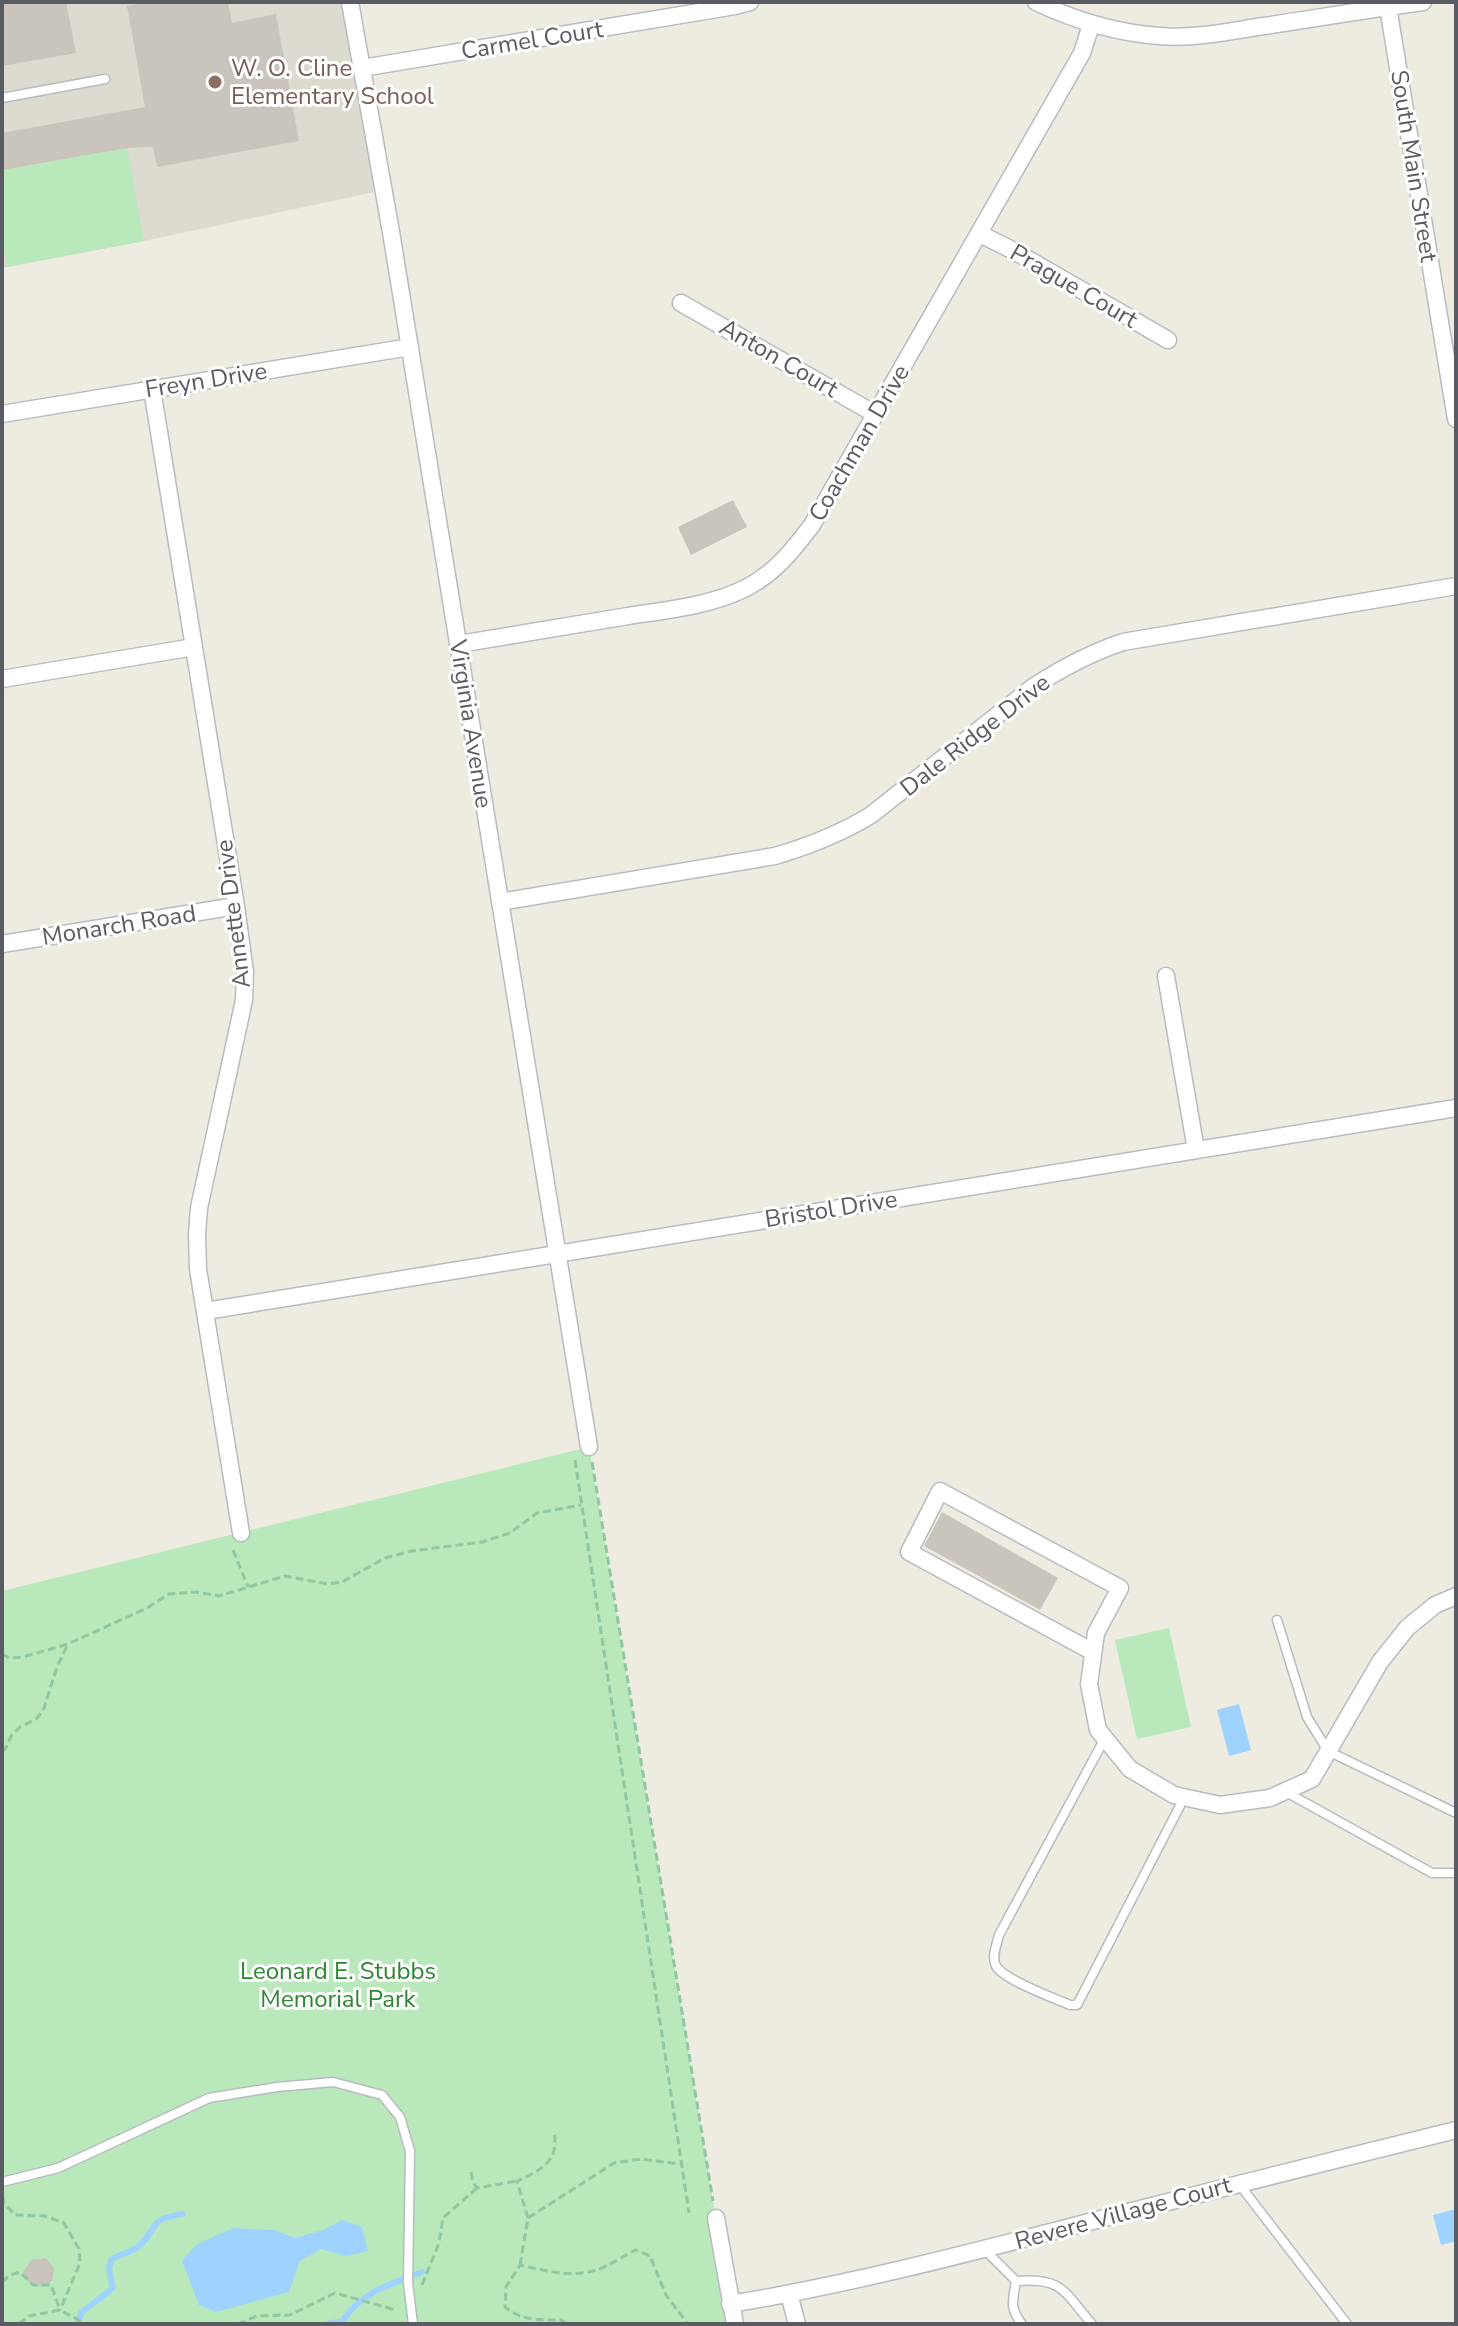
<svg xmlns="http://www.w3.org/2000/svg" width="1458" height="2326" viewBox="0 0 1458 2326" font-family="'Nunito Sans',sans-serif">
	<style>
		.education { fill: #dddacf }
		.green { fill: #b9e8bb }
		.water { fill: #9fd3ff }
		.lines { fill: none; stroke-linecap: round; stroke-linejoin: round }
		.stream { stroke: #9fd3ff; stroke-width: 6 }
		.building { fill: #c9c5bd }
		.lane-casing { stroke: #b8bbc1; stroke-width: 11 }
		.street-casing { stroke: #b8bbc1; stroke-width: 19 }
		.path { stroke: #90c8a2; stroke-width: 3; stroke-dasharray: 8 4; stroke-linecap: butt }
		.lane { stroke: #fff; stroke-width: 8 }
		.street { stroke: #fff; stroke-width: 16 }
		.education-dot { fill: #8d6e63; stroke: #fff; stroke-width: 3 }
		.labels { text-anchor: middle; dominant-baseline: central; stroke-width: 6; stroke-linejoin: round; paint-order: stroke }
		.street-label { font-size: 24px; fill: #595d63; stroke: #fff }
		.education-label { font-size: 24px; fill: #785e54; stroke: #fff; text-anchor: start }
		.park-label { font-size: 24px; fill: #2d8732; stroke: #fff }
	</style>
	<rect width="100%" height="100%" fill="#eeebe0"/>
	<path class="education" d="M 2,2 L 350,2 L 384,190 L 144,241 L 2,268 Z"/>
	<path class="green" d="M 127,148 L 144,241 L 7,267 L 2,238 L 2,170 Z
		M 589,1447 L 730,2304 L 735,2324 L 2,2324 L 2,1591 Z
		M 1169,1628 L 1191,1727 L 1137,1739 L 1115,1640 Z"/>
	<path class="water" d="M 1239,1704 L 1251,1750 L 1229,1756 L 1217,1710 Z
		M 1456,2209 L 1456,2241 L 1441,2245 L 1433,2215 Z
		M 342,2220 L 362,2227 L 368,2251 L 346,2256 L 321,2249 L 300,2261 L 289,2292 L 216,2312 L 199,2305 L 182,2261 L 197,2244 L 234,2228 L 275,2230 L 295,2238 L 323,2230 Z"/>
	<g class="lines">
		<path class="stream" d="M 77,2324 L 82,2312 L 113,2288 L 109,2269 L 111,2260 C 119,2254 131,2253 139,2246 C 161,2226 145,2220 183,2214
			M 327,2324 L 343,2321 C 359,2293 393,2283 422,2272"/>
	</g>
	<path class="building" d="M 2,2 L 66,2 L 76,53 L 2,66 Z
		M 147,2 L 228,2 L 232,23 L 276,14 L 299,141 L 157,167 L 153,147 L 127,148 L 2,170 L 2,133 L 145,107 L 127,6 Z
		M 733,500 L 747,527 L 691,555 L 678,527 Z
		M 942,1512 L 1058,1578 L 1040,1610 L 924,1546 Z
		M 46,2258 L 54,2268 L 52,2281 L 44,2287 L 31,2285 L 23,2273 L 31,2260 Z"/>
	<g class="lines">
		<defs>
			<path id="lane" d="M 2,98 L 105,79
				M 1277,1620 L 1307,1717 L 1328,1751 L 1456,1813
				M 1105,1738 L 999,1935 C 997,1944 991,1957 996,1966 C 1004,1980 1054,1998 1070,2005 L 1077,2005 L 1184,1798
				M 1286,1792 L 1432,1873 L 1456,1873
				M 2,2182 L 58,2168 L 209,2098 L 277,2087 L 333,2082 L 382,2095 L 400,2117 L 410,2151 L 408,2283 L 413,2324
				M 1239,2184 L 1347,2324
				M 985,2250 L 1016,2281
				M 1016,2281 C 1063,2277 1064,2292 1092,2324
				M 1016,2281 C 1013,2300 1009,2308 1022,2324"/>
			<path id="street" d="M 350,2 L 391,232 L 589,1447
				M 1036,2 C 1076,21 1116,33 1160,36 C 1195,39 1230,31 1264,26 C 1317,18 1370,9 1423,2
				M 1388,7 L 1456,419
				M 362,68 L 735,6 L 750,2
				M 980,234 L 1014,251 L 1168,340
				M 681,303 L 875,414
				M 152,389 L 236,906 L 245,972 L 244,1000 L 199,1208 L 197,1234 L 198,1269 L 241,1533
				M 2,414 L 410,347
				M 459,644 C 515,635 571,625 628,616 C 667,610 710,606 746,588 C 775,573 793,550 812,525 L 1082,53 L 1091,25
				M 2,679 L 194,647
				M 500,902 L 775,856 C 809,846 840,834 871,815 L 1033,687 C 1062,668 1090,653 1123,642 L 1456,586
				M 2,944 L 236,906
				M 1166,976 L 1196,1150
				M 206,1311 L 1456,1108
				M 1093,1652 L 909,1552 L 940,1491 L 1120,1588 L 1096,1633 L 1089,1684 L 1098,1730 L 1130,1769 L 1174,1795 L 1220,1805 L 1270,1798 L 1312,1779 L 1380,1662 L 1407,1628 L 1435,1605 L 1456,1596
				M 716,2218 L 735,2324
				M 789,2294 L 797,2324
				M 730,2304 C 865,2282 999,2245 1132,2211 C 1240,2183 1348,2157 1456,2130"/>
		</defs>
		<use href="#lane" class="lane-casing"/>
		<use href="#street" class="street-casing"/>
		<path class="path" d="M 575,1460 L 689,2213
			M 592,1462 L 713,2201
			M 233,1550 L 248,1587
			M 2,1654 L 9,1658 L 23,1657 L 68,1644 L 147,1608 L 169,1594 L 196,1592 L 219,1596 L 285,1576 L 328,1584 L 342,1582 L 385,1558 L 411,1551 L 482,1542 L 510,1533 L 537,1513 L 581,1505
			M 2,1751 L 6,1748 L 11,1736 L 20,1727 L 36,1719 L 43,1711 L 57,1667 L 68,1644
			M 471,2172 L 473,2182 L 477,2188 L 517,2181
			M 2,2196 L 4,2203 L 15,2215 L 45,2216 L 64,2223 L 79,2249 L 80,2263 L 60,2310
			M 528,2218 L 517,2181 C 540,2171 560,2161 554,2132
			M 520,2265 L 528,2218 L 614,2163 L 641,2159 L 680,2164
			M 2,2282 L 10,2275 L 20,2272 L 33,2285 L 51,2285 L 60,2310
			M 422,2285 L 439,2243 L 443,2218 L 477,2188
			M 19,2324 L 29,2316 L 60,2310 L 86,2324
			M 238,2324 L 257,2316 L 290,2315 L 335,2293 L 396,2310
			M 566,2324 L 562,2320 C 542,2320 521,2321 505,2307 L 506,2287 L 520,2265 C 546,2271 575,2279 602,2268 C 613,2263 624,2256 635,2250 L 650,2256 L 666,2295 L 688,2324"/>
		<use href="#lane" class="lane"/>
		<use href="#street" class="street"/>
	</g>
	<circle class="education-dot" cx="215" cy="82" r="8"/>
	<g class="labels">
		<g class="street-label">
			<text transform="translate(532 40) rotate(-9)">Carmel Court</text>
			<text transform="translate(1414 166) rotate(81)">South Main Street</text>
			<text transform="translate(1074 286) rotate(30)">Prague Court</text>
			<text transform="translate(779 358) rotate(30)">Anton Court</text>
			<text transform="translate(206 380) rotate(-9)">Freyn Drive</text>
			<text transform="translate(859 443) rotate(-60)">Coachman Drive</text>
			<text transform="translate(471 724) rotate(81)">Virginia Avenue</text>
			<text transform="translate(975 735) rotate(-38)">Dale Ridge Drive</text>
			<text transform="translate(233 914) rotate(-97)">Annette Drive</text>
			<text transform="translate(119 925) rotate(-9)">Monarch Road</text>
			<text transform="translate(831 1209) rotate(-9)">Bristol Drive</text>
			<text transform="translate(1123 2213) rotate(-15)">Revere Village Court</text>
		</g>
		<g class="education-label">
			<text x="231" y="68">W. O. Cline<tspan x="231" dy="28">Elementary School</tspan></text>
		</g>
		<g class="park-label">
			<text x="338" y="1971">Leonard E. Stubbs<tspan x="338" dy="28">Memorial Park</tspan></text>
		</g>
	</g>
	<rect width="1458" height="2326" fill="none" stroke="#595d63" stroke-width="8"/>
</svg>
